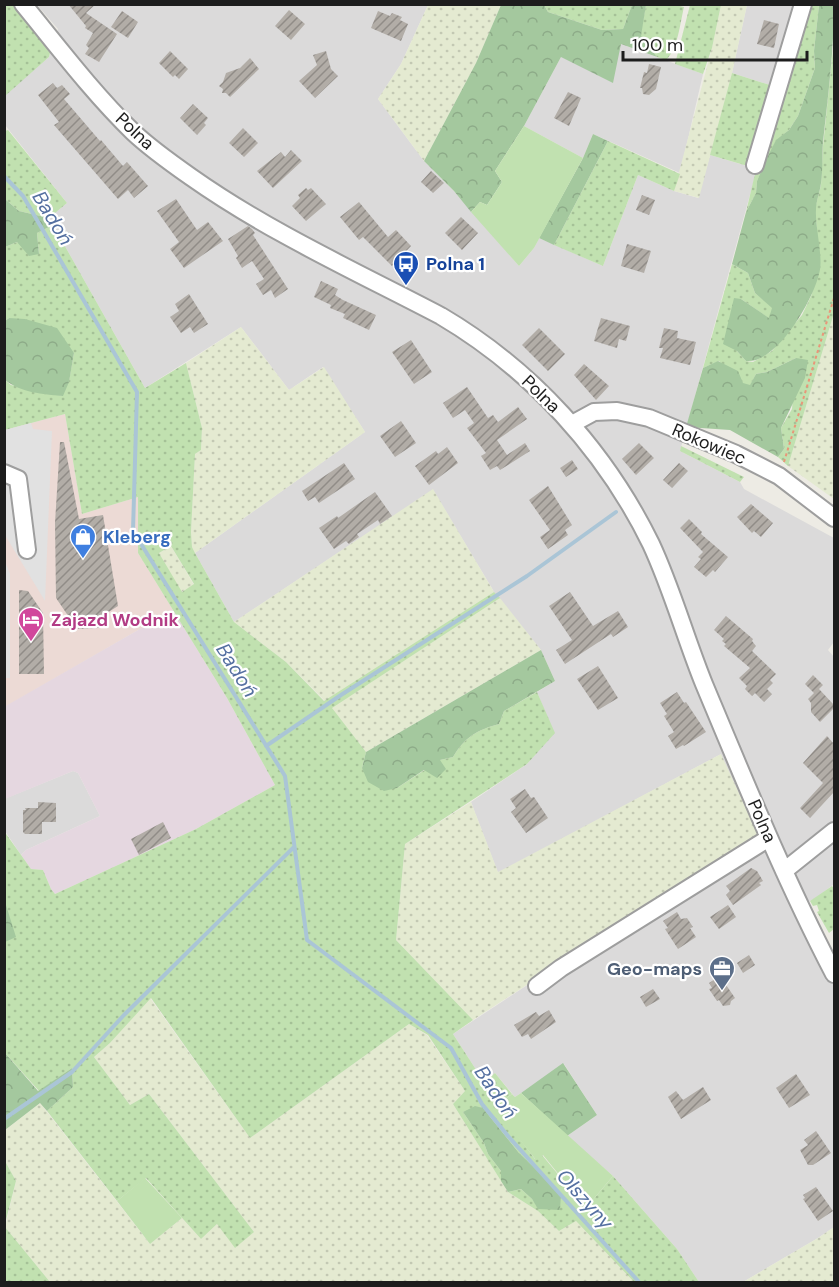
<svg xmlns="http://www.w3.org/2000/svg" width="839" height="1287" viewBox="0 0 839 1287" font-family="'DM Sans',sans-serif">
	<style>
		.residential { fill: #dbdada }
		.commercial { fill: #ecdad5 }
		.industrial { fill: #e5d7e0 }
		.farmland { fill: url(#farmland-dots) }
		.grass { fill: url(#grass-dots); fill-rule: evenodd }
		.forest { fill: url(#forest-crowns) }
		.garden { fill: #c1e1b0 }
		.parking { fill: #e1e1e1 }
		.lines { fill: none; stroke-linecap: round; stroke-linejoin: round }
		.stream { stroke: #aac5d6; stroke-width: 4 }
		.building { fill: url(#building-hatch) }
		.minor-casing { stroke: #9e9e9e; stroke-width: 20 }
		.path { stroke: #e99679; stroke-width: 2; stroke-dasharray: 3 3; stroke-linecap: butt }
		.minor { stroke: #fff; stroke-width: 16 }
		.labels { text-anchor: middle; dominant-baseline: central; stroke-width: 4.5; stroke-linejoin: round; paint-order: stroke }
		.street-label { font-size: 18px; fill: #1d1d1d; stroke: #fff }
		.transit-label { font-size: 18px; font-weight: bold; fill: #164399; stroke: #fff; text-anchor: start }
		.shop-label { font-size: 18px; font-weight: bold; fill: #366cbe; stroke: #fff; text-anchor: start }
		.hotel-label { font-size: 18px; font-weight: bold; fill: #b23c85; stroke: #fff; text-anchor: start }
		.service-label { font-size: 18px; font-weight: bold; fill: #4e5e75; stroke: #fff; text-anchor: end }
		.water-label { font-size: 20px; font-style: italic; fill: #5570a1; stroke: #fff }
	</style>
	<defs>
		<pattern id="farmland-dots" width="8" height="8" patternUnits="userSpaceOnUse" patternTransform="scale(1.5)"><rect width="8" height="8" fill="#e4ead1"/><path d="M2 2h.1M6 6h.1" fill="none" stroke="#c3c8b3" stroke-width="1.8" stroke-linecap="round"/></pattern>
		<pattern id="grass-dots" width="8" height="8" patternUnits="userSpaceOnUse" patternTransform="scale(1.5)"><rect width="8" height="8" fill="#c1e1b0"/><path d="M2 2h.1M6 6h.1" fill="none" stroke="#a5c197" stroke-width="1.8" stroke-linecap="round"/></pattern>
		<pattern id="forest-crowns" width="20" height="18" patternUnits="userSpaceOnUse" patternTransform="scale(1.5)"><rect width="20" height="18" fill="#a4c89e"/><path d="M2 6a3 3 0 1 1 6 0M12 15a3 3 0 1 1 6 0" fill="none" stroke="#8dab88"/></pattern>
		<pattern id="building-hatch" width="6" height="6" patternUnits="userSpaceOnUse" patternTransform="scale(1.5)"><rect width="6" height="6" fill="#b2ada7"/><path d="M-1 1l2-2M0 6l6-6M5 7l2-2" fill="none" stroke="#908c87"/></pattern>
	</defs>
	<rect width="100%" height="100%" fill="#edebe4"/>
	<path class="residential" d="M 37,5 L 428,5 L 401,64 L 378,99 L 424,161 L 454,191 L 519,266 L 534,248 L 539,238 L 603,266 L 638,175 L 674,191 L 698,198 L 710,155 L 757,169 L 680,451 L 740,482 L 744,489 L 834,538 L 834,642 L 828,650 L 834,657 L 834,884 L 816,898 L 795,909 L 834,986 L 834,1227 L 818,1238 L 743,1282 L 699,1282 L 677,1249 L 613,1176 L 567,1136 L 597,1115 L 564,1064 L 515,1097 L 495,1073 L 484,1082 L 453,1034 L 594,941 L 721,754 L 498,873 L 471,802 L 527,764 L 554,733 L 537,692 L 555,681 L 541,650 L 496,595 L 433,490 L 234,622 L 195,553 L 365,432 L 323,367 L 289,390 L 241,327 L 145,388 L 49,218 L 67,203 L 5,125 L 4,96 L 49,57 L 58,29 Z
		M 747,5 L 800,5 L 776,87 L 732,73 Z
		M 621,44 L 703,74 L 680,173 L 593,134 L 583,158 L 524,126 L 561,57 Z
		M 73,771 L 78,773 L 100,816 L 26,850 L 21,855 L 5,831 L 4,799 Z"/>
	<path class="commercial" d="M 65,414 L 82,514 L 138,497 L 138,553 L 173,610 L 5,707 L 5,430 Z"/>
	<path class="industrial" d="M 173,610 L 227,698 L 275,785 L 196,829 L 55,894 L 51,889 L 43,870 L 31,869 L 21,855 L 26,850 L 100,816 L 78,773 L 73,771 L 5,799 L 4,707 Z"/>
	<path class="farmland" d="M 428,5 L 501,5 L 476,63 L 424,161 L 378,99 L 401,64 Z
		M 721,5 L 747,5 L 732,73 L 699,198 L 674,191 L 712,48 Z
		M 834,313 L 834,499 L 788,466 Z
		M 241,327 L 289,390 L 324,367 L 365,432 L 195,553 L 192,547 L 191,532 L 195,454 L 201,450 L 202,428 L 186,363 Z
		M 433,489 L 494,592 L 325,701 L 286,662 L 234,622 Z
		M 171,546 L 194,585 L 181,592 L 159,553 Z
		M 500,598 L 541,650 L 366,752 L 331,708 Z
		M 721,754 L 760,839 L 594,941 L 473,1020 L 396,940 L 405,844 L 471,802 L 498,872 Z
		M 150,998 L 250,1138 L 409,1024 L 427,1035 L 465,1091 L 453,1104 L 508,1192 L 538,1211 L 559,1231 L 576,1221 L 634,1282 L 50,1282 L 5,1227 L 16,1181 L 5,1161 L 5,1130 L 40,1103 L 150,1244 L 182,1218 L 201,1239 L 217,1224 L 254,1232 L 149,1094 L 130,1105 L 94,1057 L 110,1043 Z
		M 834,1227 L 834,1282 L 743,1282 L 818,1238 Z"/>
	<path class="grass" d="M 5,5 L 14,5 L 51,49 L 49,57 L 5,96 Z
		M 544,5 L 632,5 L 623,29 L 602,30 L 548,12 Z
		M 646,5 L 676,5 L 684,7 C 680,23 678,49 666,60 L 657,57 L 640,36 Z
		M 690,5 L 721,5 L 712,48 L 703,74 L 675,64 Z
		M 806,5 L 819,5 L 814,51 L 815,68 L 798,116 L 789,130 L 776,141 L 757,181 L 756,193 L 746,212 L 754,178 L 769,133 Z
		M 834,39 L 834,313 L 788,466 L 778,457 L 784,449 L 781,428 L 792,409 L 796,358 L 767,372 L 756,374 L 750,386 L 743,384 L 719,361 L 703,368 L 732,264 L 748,273 L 755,293 L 773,308 L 770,319 L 741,299 L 737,351 L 746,361 L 753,362 L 772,351 L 802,315 L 812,294 L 817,230 L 815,209 L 821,185 L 823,146 Z
		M 732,73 L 776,87 L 751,167 L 710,155 Z
		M 8,130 L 67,203 L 49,218 L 19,211 L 5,199 L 5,131 Z
		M 608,141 L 680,174 L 674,191 L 638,175 L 603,266 L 554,245 Z
		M 53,225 L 145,388 L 186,363 L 202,428 L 201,450 L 195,454 L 191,532 L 192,547 L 195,553 L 234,622 L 286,662 L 324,701 L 494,592 L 500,598 L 332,708 L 366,752 L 362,768 L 397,788 L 440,760 L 453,757 C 465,737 477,730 499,724 L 504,711 L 537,692 L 555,733 L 527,764 L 405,844 L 396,940 L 473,1020 L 453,1034 L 484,1082 L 495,1073 L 512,1094 L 495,1106 L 535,1159 L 542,1155 L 586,1208 L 613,1176 L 677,1249 L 699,1282 L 634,1282 L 576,1221 L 559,1231 L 538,1211 L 508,1192 L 521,1189 L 532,1199 L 539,1209 L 519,1153 L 483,1108 L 463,1112 L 484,1143 L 488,1154 L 501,1171 L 501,1181 L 453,1104 L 465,1091 L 428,1035 L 409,1024 L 250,1138 L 151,998 L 110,1043 L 94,1057 L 130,1105 L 149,1094 L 254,1232 L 235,1248 L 217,1224 L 201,1239 L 146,1178 L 117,1201 L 47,1111 L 73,1087 L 72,1068 L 39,1091 L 5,1053 L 4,831 L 31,869 L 43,870 L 51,889 L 55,894 L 196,829 L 275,785 L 227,698 L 138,553 L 138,497 L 82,514 L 65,414 L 5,430 L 5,380 L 11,385 L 62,396 L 69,381 L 74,353 L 9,318 L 5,321 L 5,247 L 17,242 L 39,254 L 37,233 ZM 171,546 L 194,584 L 182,592 L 159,553 Z
		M 681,446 L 744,477 L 740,482 L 680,451 Z
		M 832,886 L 834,889 L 834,929 L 829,933 L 817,912 L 819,911 L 817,905 L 813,906 L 810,901 Z
		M 5,1161 L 16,1181 L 5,1224 Z
		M 5,1227 L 50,1282 L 5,1282 Z"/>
	<path class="forest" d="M 501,5 L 544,5 L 548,12 L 602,30 L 623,29 L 632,5 L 646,5 L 641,36 L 657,57 L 621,44 L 613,83 L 561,57 L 524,126 L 495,171 L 502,182 L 487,205 L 480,202 L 471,212 L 454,191 L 424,161 L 476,63 Z
		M 819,5 L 834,5 C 834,51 828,96 823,142 C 822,156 823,170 821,183 C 820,192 816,201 816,210 C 815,228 824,259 819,274 C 813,300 777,364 746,361 L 737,351 L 723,344 L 734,298 L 741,299 L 769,318 L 772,308 L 755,293 L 748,273 L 732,264 L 746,212 L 756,193 L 757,181 L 765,162 L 776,140 L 789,130 L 798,116 L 815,68 L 814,51 Z
		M 593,134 L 608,141 L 554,245 L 539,238 L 583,158 Z
		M 5,199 L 19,211 L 49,218 L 53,225 L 37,233 L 39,254 L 29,256 L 17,242 L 5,247 Z
		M 9,318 L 25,319 L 57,328 L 74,353 L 69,382 L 63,396 C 42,394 22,393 5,380 L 5,321 Z
		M 796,358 L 808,360 L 805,378 L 781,428 L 784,449 L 778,457 L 730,430 L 686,427 L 703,368 L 718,361 L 738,371 L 743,383 L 750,385 L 756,374 L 767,372 Z
		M 541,650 L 555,681 L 504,711 L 499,724 C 477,730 465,737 453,757 L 440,760 L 446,769 L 437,778 L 424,770 L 397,788 L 384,791 L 368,782 L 362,768 L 366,752 Z
		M 5,902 L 16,937 L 5,942 L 4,942 Z
		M 5,1053 L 38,1091 L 72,1068 L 73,1087 L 47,1111 L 40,1103 L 5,1130 Z
		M 563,1063 L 597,1115 L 567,1136 L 521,1093 Z
		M 475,1106 L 483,1108 L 519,1153 L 561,1194 L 560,1210 L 538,1209 L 532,1199 L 521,1189 L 508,1192 L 501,1181 L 501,1171 L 488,1154 L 484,1143 L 463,1112 Z"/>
	<path class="garden" d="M 524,126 L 583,158 L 534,248 L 519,266 L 471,212 L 480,202 L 487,205 L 502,182 L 495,171 Z
		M 521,1093 L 613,1176 L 586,1208 L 543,1155 L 536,1160 L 494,1107 L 512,1094 L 515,1097 Z
		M 145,1178 L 182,1218 L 150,1244 L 117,1201 Z"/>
	<path class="parking" d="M 31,423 L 33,429 L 52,431 L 45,601 L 5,535 L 5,430 Z
		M 4,559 L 10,574 L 10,678 L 4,678 Z"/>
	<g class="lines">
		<path class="stream" d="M 4,176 L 23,196 L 137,392 L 133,531 L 285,776 L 307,940 L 451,1048 L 482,1104 L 508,1136 L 639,1282
			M 266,746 L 341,695 L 527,576 L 616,512
			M 4,1119 L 72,1072 L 124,1015 L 294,847"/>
	</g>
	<path class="building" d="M 68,4 L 96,4 L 86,13 L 117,34 L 99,62 L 85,54 L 89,48 L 86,45 L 93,33 L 85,28 L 86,26 Z
		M 289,10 L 305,24 L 291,40 L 275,26 Z
		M 122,11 L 138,22 L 128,38 L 111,27 Z
		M 378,11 L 390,16 L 392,13 L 402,17 L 400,20 L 408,24 L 401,41 L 371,28 Z
		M 764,20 L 779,24 L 774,48 L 757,44 Z
		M 170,51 L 188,69 L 179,79 L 175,75 L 173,77 L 159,63 Z
		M 326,51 L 331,69 L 338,76 L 315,98 L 299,81 L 317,65 L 313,55 Z
		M 250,58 L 259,69 L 230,97 L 226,93 L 222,93 L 223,89 L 219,86 L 223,82 L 226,73 L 240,68 Z
		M 649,64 L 661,67 L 656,89 L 649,95 L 643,94 L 642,88 L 640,88 L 644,72 L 647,73 Z
		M 53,83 L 57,88 L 62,85 L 70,94 L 64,99 L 100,141 L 101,140 L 123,166 L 127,162 L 148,186 L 134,198 L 128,190 L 118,199 L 54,125 L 59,122 L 38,95 Z
		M 568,92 L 581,98 L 569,126 L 554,118 Z
		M 193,104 L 208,118 L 204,123 L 206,125 L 197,135 L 180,118 Z
		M 243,128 L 258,143 L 244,157 L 229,143 Z
		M 291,150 L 302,161 L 273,188 L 257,171 L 281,152 L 285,157 Z
		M 431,171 L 444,183 L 433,193 L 421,182 Z
		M 306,188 L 308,190 L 311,188 L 326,204 L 306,221 L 292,206 L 300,198 L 298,195 Z
		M 642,195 L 655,200 L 649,215 L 636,210 Z
		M 176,199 L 197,230 L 208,222 L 223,241 L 184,268 L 170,249 L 179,242 L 157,211 Z
		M 359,202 L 388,237 L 396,230 L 411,246 L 392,266 L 363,237 L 359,240 L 340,217 Z
		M 461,217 L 478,233 L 462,250 L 445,233 Z
		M 248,226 L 252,229 L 255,233 L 253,235 L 288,289 L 275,298 L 271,290 L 263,295 L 256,284 L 264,279 L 252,261 L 242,268 L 236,258 L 238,256 L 228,239 Z
		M 627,244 L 651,251 L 644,273 L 621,266 Z
		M 321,281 L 338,289 L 335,295 L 343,300 L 376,315 L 369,330 L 343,318 L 345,314 L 330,308 L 331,305 L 314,297 Z
		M 189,294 L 208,324 L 194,333 L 190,327 L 181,333 L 170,317 L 179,311 L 175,304 Z
		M 601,318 L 630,326 L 626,341 L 619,339 L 617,348 L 594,341 Z
		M 539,328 L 565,354 L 548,371 L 522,345 Z
		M 664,328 L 678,331 L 677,338 L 696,342 L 690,365 L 660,358 L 663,348 L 659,348 Z
		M 411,340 L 432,372 L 414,384 L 392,352 Z
		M 584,364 L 609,386 L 596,400 L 574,375 Z
		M 467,387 L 488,418 L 493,415 L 498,422 L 518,407 L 527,419 L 497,440 L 507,455 L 525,443 L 530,451 L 500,470 L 497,466 L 490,470 L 481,456 L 486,453 L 467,428 L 474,423 L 465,410 L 453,418 L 443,403 Z
		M 401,421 L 416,443 L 395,457 L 380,436 Z
		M 60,442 L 64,442 L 79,519 L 103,515 L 118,606 L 107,613 L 108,619 L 99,628 L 77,629 L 56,598 L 55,523 Z
		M 639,443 L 654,458 L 636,475 L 622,459 Z
		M 447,447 L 458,463 L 429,485 L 415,466 L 436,451 L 438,454 Z
		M 572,460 L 578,469 L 566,477 L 560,468 Z
		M 344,463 L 355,479 L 319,503 L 315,497 L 308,501 L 302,491 Z
		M 679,463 L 688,471 L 672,488 L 663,480 Z
		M 548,486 L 572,525 L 565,530 L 568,535 L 548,549 L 540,537 L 550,530 L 529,500 Z
		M 375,492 L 392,516 L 380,524 L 378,520 L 357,534 L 359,537 L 349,544 L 346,541 L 334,549 L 319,528 L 337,516 L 338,518 Z
		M 751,504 L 773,523 L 761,537 L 754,531 L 752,533 L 737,517 Z
		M 689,519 L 702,532 L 701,534 L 728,557 L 715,572 L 713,570 L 706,577 L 694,567 L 701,559 L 698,557 L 703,552 L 680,528 Z
		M 19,590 L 28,591 L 43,613 L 44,674 L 19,674 Z
		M 570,592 L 593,626 L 618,611 L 628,627 L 613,637 L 611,634 L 565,664 L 556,650 L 572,640 L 549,606 Z
		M 726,616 L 753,639 L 752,641 L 756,646 L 752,651 L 776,674 L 770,680 L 773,683 L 767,689 L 772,694 L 764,702 L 755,693 L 752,696 L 745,689 L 747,686 L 739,678 L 750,668 L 724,646 L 726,644 L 722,641 L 724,639 L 714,630 Z
		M 598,666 L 618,698 L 598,710 L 577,679 Z
		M 813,675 L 823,685 L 819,689 L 834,705 L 834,708 L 820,722 L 811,712 L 811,703 L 808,699 L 814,693 L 805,684 Z
		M 677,692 L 684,703 L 686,702 L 706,732 L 684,746 L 683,745 L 676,749 L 668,736 L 674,732 L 664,716 L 667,714 L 660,703 Z
		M 827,736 L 834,744 L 834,792 L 810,818 L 800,808 L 823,783 L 803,763 Z
		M 525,789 L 531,798 L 534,797 L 548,818 L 526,833 L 511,812 L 516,808 L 510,799 Z
		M 38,802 L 56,803 L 56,822 L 42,822 L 42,834 L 25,834 L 23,832 L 23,810 L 26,810 L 25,808 L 38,808 Z
		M 163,822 L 171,838 L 139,855 L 131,839 Z
		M 751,868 L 757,871 L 763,881 L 759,883 L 761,885 L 733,905 L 726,895 L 730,891 L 726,886 Z
		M 728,905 L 736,917 L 719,929 L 710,917 Z
		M 677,912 L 681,919 L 687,918 L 693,927 L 690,928 L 696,937 L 678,949 L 665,929 L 668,928 L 663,921 Z
		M 749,955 L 755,965 L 743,973 L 737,963 Z
		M 720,976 L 735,998 L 731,1001 L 730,1005 L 723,1006 L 719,1000 L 717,1001 L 709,989 L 712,988 L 709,983 Z
		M 653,989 L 660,999 L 646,1007 L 640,997 Z
		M 549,1010 L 556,1022 L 531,1039 L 528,1034 L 522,1037 L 514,1025 L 536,1012 L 539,1016 Z
		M 796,1074 L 810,1095 L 789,1108 L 776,1088 Z
		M 703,1087 L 711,1100 L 681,1119 L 668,1097 L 676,1091 L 683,1100 Z
		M 816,1131 L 831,1153 L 813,1165 L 808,1165 L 800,1150 L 808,1145 L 804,1140 Z
		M 816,1187 L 833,1211 L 818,1221 L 803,1199 L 805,1198 L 803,1195 Z"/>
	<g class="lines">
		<defs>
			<path id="minor" d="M 23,4 C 59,48 93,93 133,132 C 151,149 171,163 191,177 C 269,232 357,272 441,316 C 531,369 605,450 651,544 C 672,589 685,637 704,684 C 745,782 785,880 834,974
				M 755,165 L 803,4
				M 572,424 L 594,412 L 617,411 L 649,418 L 736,454 L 779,476 L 834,518
				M 4,473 L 18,479 L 27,550
				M 784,871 L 834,831
				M 537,986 L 561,968 L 769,838"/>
		</defs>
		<use href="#minor" class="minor-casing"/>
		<path class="path" d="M 784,462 L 834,298"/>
		<use href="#minor" class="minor"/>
	</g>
	<defs>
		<symbol id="bus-pin" viewBox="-11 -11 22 30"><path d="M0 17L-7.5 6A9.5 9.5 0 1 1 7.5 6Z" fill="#1a4fb4" stroke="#fff"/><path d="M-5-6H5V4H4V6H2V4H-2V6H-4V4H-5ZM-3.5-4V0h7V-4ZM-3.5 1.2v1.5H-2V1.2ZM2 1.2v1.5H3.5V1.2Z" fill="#fff"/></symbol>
		<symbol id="shop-pin" viewBox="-11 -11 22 30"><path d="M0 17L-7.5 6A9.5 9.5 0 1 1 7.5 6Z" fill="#3f7fe0" stroke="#fff"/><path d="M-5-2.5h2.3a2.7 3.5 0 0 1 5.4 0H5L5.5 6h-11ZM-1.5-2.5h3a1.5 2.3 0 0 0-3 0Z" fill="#fff"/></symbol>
		<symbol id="hotel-pin" viewBox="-11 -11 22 30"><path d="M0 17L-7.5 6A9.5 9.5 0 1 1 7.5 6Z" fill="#d1479c" stroke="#fff"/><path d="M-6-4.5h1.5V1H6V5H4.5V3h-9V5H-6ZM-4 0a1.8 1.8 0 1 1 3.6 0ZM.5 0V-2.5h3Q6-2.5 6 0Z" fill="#fff"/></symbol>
		<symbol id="office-pin" viewBox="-11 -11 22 30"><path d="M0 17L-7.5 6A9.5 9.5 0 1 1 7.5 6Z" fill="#5c6f8a" stroke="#fff"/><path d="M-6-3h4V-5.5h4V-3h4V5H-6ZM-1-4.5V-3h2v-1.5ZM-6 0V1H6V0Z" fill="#fff"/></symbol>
	</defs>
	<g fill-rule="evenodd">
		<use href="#bus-pin" x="391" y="249" width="30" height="40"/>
		<use href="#shop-pin" x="68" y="522" width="30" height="40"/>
		<use href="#hotel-pin" x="16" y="605" width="30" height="40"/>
		<use href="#office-pin" x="707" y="954" width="30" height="40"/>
	</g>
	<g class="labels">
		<g class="street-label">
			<text transform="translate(135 131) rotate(43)">Polna</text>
			<text transform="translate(541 394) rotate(44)">Polna</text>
			<text transform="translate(709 444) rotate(23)">Rokowiec</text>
			<text transform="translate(762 821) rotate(66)">Polna</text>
		</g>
		<g class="transit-label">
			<text x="426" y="264">Polna 1</text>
		</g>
		<g class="shop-label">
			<text x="103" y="537">Kleberg</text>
		</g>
		<g class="hotel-label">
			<text x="51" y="620">Zajazd Wodnik</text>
		</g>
		<g class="service-label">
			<text x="702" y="969">Geo-maps</text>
		</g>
		<g class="water-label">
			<text transform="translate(53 218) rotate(59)">Badoń</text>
			<text transform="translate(237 670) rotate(58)">Badoń</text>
			<text transform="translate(496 1092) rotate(56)">Badoń</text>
			<text transform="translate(585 1199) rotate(48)">Olszyny</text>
		</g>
	</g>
	<rect width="839" height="1287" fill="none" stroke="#1d1d1d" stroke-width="12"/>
	<path d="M623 51v9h184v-9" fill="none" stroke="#1d1d1d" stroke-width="3"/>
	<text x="632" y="51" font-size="18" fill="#1d1d1d" stroke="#ffffff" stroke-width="4.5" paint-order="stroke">100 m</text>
</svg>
